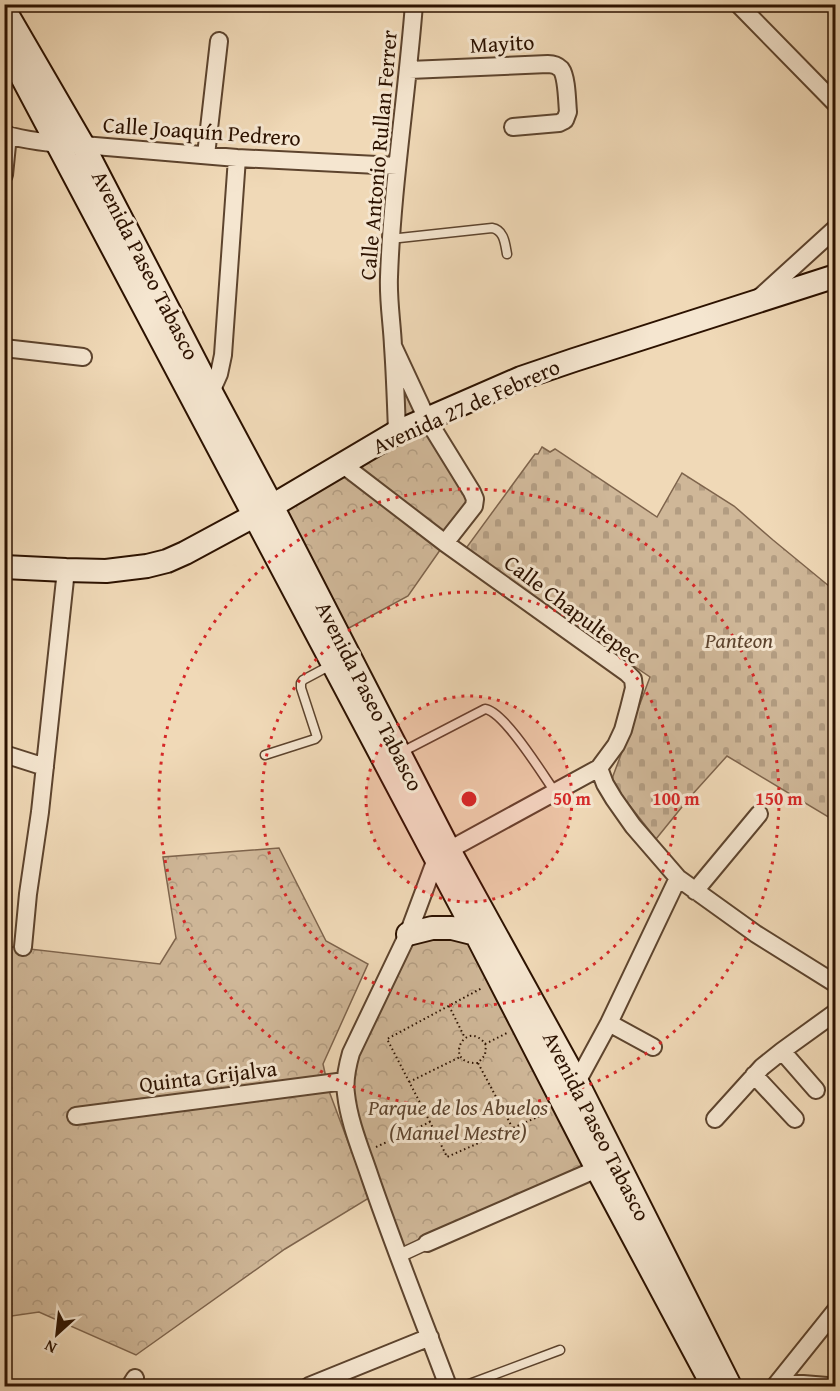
<svg xmlns="http://www.w3.org/2000/svg" width="840" height="1391" viewBox="0 0 840 1391" font-family="'Gentium Book Plus',serif">
	<style>
		.cemetery { fill: url(#cemetery-stones); stroke: #7e644c; stroke-width: 1.5 }
		.park { fill: url(#park-crowns); stroke: #7e644c; stroke-width: 1.5 }
		.lines { fill: none; stroke-linecap: round; stroke-linejoin: round }
		.service-casing { stroke: #5d442e; stroke-width: 11 }
		.pedestrian-casing { stroke: #5d442e; stroke-width: 15 }
		.minor-casing { stroke: #5d442e; stroke-width: 20 }
		.secondary-casing { stroke: #2c1200; stroke-width: 26 }
		.path { stroke: #2c1200; stroke-width: 2; stroke-dasharray: 1.5 3; stroke-linecap: butt }
		.service { stroke: #f5e6d0; stroke-width: 8 }
		.pedestrian { stroke: #f5e6d0; stroke-width: 12 }
		.minor { stroke: #f5e6d0; stroke-width: 16 }
		.secondary { stroke: #f5e6d0; stroke-width: 22 }
		.ring { fill: none; stroke: #d62828; stroke-width: 3; stroke-dasharray: 3 6 }
		.labels { text-anchor: middle; dominant-baseline: central; stroke-width: 6; stroke-linejoin: round; paint-order: stroke }
		.street-label { font-size: 22px; fill: #2c1200; stroke: #f5e6d0 }
		.park-label { font-size: 22px; font-style: italic; fill: #5d442e; stroke: #f5e6d0 }
		.centre { fill: #d62828; stroke: #f5e6d0; stroke-width: 3 }
		.ring-label { font-size: 18px; text-anchor: middle; font-weight: bold; fill: #d62828; stroke: #f5e6d0; stroke-width: 6; stroke-linejoin: round; paint-order: stroke }
	</style>
	<defs>
		<pattern id="cemetery-stones" width="16" height="16" patternUnits="userSpaceOnUse" patternTransform="scale(1.5)"><rect width="16" height="16" fill="#cfb798"/><path d="M2 7V4a2 2 0 0 1 4 0v3zM10 15v-3a2 2 0 0 1 4 0v3z" fill="#b29c81"/></pattern>
		<pattern id="park-crowns" width="20" height="18" patternUnits="userSpaceOnUse" patternTransform="scale(1.5)"><rect width="20" height="18" fill="#cfb798"/><path d="M2 6a3 3 0 1 1 6 0M12 15a3 3 0 1 1 6 0" fill="none" stroke="#b29c81"/></pattern>
	</defs>
	<rect width="100%" height="100%" fill="#f0d9b7"/>
	<filter id="stains"><feTurbulence type="fractalNoise" baseFrequency=".00333" numOctaves="4"/><feColorMatrix values="0 0 0 0 .2 0 0 0 0 .09 0 0 0 0 .02 0 0 0 .5 -.17"/></filter>
	<radialGradient id="worn" r=".72"><stop offset=".6" stop-color="#630" stop-opacity="0"/><stop offset="1" stop-color="#630" stop-opacity=".3"/></radialGradient>
	<path class="cemetery" d="M 542,447 L 550,452 L 555,449 L 657,517 L 682,473 L 734,506 L 773,540 L 835,591 L 835,821 L 727,756 L 690,797 L 656,839 L 612,783 L 613,776 L 650,677 L 464,551 L 535,454 L 538,454 Z"/>
	<path class="park" d="M 393,346 L 472,492 L 445,543 L 408,596 L 338,634 L 272,506 L 397,432 Z
		M 279,848 L 326,941 L 368,964 L 323,1064 L 329,1091 L 369,1198 L 285,1249 L 136,1355 L 39,1312 L 5,1317 L 4,946 L 160,964 L 176,938 L 163,857 Z
		M 408,934 L 476,934 L 597,1169 L 399,1256 L 345,1081 Z"/>
	<g class="lines">
		<defs>
			<path id="service" d="M 390,239 L 492,228 C 504,230 505,243 507,254
				M 400,753 L 485,709 C 504,711 543,775 555,792
				M 265,755 L 315,739 L 317,737 L 301,688 L 301,683 L 303,680 L 333,664
				M 464,1386 L 560,1350"/>
			<path id="pedestrian" d="M 399,1256 L 427,1243"/>
			<path id="minor" d="M 738,4 L 836,104
				M 409,70 L 548,64 C 553,64 557,65 561,69 C 567,77 567,102 568,112 L 565,120 L 559,123 L 513,127
				M 4,134 C 30,142 56,144 83,145 L 237,158 L 397,166
				M 206,155 L 219,41
				M 4,175 L 8,135
				M 759,298 L 836,228
				M 393,346 L 427,419 L 472,492 L 475,499 L 474,506 L 445,543 L 627,673 L 633,679 L 634,688 L 629,708 L 623,730 L 616,745 L 599,768 L 449,850 L 436,859 L 408,934 L 351,1053 C 347,1067 344,1080 346,1094 C 349,1122 361,1150 370,1177 C 394,1247 422,1317 448,1386
				M 4,348 L 83,357
				M 211,392 L 219,374 L 223,355 L 237,158
				M 397,432 C 396,403 395,374 393,346 C 392,323 388,300 389,277 C 392,186 407,96 414,4
				M 342,464 L 445,543
				M 4,754 L 45,767
				M 599,768 L 605,784 L 614,799 L 633,826 L 678,878 L 756,934 L 836,984
				M 695,891 L 759,814
				M 23,947 L 28,894 L 40,812 L 66,570
				M 609,1023 L 653,1047
				M 782,1051 L 816,1090
				M 754,1075 L 795,1119
				M 577,1082 L 609,1023 L 678,878
				M 76,1116 L 345,1081
				M 715,1119 L 762,1067 L 782,1051 L 836,1012
				M 427,1243 L 597,1169
				M 779,1382 L 827,1386
				M 130,1386 L 135,1378
				M 309,1386 L 430,1337
				M 775,1386 L 836,1310"/>
			<path id="secondary" d="M 4,9 L 83,145 L 211,392 L 272,506 L 449,850 L 577,1082 L 730,1386
				M 4,43 L 476,934 L 597,1169 L 713,1386
				M 4,567 L 66,570 L 106,571 L 147,566 L 167,561 L 185,553 L 272,506 L 397,432 L 521,378 L 574,360 L 836,276
				M 408,934 L 432,928 L 452,928 L 476,934"/>
		</defs>
		<use href="#service" class="service-casing"/>
		<use href="#pedestrian" class="pedestrian-casing"/>
		<use href="#minor" class="minor-casing"/>
		<use href="#secondary" class="secondary-casing"/>
		<path class="path" d="M 449,1006 L 465,1038
			M 485,1044 L 507,1033
			M 478,1063 C 441,1065 466,1016 486,1045 L 485,1055 L 478,1063 L 512,1127
			M 409,1082 L 460,1057
			M 430,1122 L 387,1039 L 482,988
			M 376,1147 L 430,1122 L 447,1157 L 549,1112"/>
		<use href="#service" class="service"/>
		<use href="#pedestrian" class="pedestrian"/>
		<use href="#minor" class="minor"/>
		<use href="#secondary" class="secondary"/>
	</g>
	<circle cx="469" cy="799" r="103" fill="#d62828" fill-opacity=".12"/>
	<g class="ring">
		<circle cx="469" cy="799" r="103"/>
		<circle cx="469" cy="799" r="207"/>
		<circle cx="469" cy="799" r="310"/>
	</g>
	<g class="labels">
		<g class="street-label">
			<text transform="translate(502 43) rotate(-3)">Mayito</text>
			<text transform="translate(202 131) rotate(4)">Calle Joaquín Pedrero</text>
			<text transform="translate(378 155) rotate(-85)">Calle Antonio Rullan Ferrer</text>
			<text transform="translate(146 265) rotate(63)">Avenida Paseo Tabasco</text>
			<text transform="translate(466 406) rotate(-24)">Avenida 27 de Febrero</text>
			<text transform="translate(573 609) rotate(37)">Calle Chapultepec</text>
			<text transform="translate(370 696) rotate(63)">Avenida Paseo Tabasco</text>
			<text transform="translate(208 1076) rotate(-7)">Quinta Grijalva</text>
			<text transform="translate(597 1126) rotate(63)">Avenida Paseo Tabasco</text>
		</g>
		<g class="park-label">
			<text x="739" y="640">Panteon</text>
			<text x="458" y="1107">Parque de los Abuelos<tspan x="458" dy="25">(Manuel Mestre)</tspan></text>
		</g>
	</g>
	<circle cx="469" cy="799" r="9" class="centre"/>
	<g class="ring-label">
		<text x="572" y="805">50 m</text>
		<text x="676" y="805">100 m</text>
		<text x="779" y="805">150 m</text>
	</g>
	<rect width="840" height="1391" fill="none" stroke="#f0d9b7" stroke-width="24"/>
	<rect x="6" y="6" width="828" height="1379" fill="none" stroke="#2c1200" stroke-width="3"/>
	<rect x="12" y="12" width="816" height="1367" fill="none" stroke="#2c1200" stroke-width="1.5"/>
	<g transform="translate(57 1334) rotate(207)" stroke="#f5e6d0" stroke-width="4.5" paint-order="stroke">
	<path d="M0-4.5L10 22L0 15L-10 22Z" fill="#2c1200"/>
	<text y="-9" font-size="16" font-weight="bold" text-anchor="middle" fill="#2c1200">N</text>
	</g>
	<rect width="100%" height="100%" filter="url(#stains)"/>
	<rect width="100%" height="100%" fill="url(#worn)"/>
</svg>
